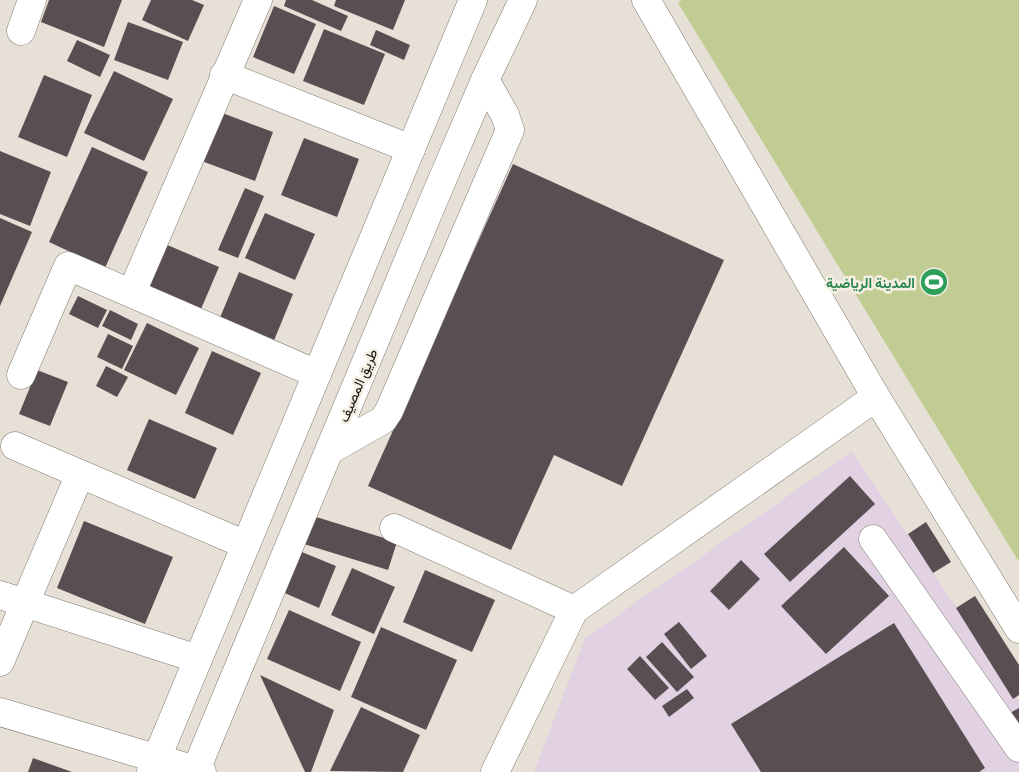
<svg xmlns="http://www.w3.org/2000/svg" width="1019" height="772" viewBox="0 0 1019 772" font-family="Literata,Vazirmatn,serif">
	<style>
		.education { fill: #e2d1e2 }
		.green { fill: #c0cc91 }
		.building { fill: #594f53 }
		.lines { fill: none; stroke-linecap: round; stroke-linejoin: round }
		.minor-casing { stroke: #817a71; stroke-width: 29 }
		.major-casing { stroke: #817a71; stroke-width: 29 }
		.minor { stroke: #fff; stroke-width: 28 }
		.major { stroke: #fff; stroke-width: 28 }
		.labels { text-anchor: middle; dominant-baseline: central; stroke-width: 5; stroke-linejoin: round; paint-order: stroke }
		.leisure-label { font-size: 14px; font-weight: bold; fill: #27864d; stroke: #f5eee3; text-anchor: end }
		.street-label { font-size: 14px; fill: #171411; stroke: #f5eee3 }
	</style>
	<rect width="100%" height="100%" fill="#e7e0d6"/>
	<path class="education" d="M 852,451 L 1019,701 L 1019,772 L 534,772 L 585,638 Z"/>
	<path class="green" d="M 681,0 L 1019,0 L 1019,562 L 678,3 Z"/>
	<path class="building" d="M 49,0 L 122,0 L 104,47 L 41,22 Z
		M 151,0 L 192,0 L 204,5 L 188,41 L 142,20 Z
		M 286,0 L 312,0 L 348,16 L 341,31 L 284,6 Z
		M 336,0 L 405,0 L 393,30 L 334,6 Z
		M 274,6 L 316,24 L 294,74 L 253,57 Z
		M 128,22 L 183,42 L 168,80 L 114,60 Z
		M 324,29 L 385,54 L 364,105 L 303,81 Z
		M 376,30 L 410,45 L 404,60 L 370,45 Z
		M 77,40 L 110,55 L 100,77 L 67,61 Z
		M 114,71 L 173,99 L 144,161 L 84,133 Z
		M 44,75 L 92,95 L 67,157 L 18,137 Z
		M 217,111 L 273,132 L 255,181 L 199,160 Z
		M 304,138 L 359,159 L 337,217 L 281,195 Z
		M 92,147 L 148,172 L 105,268 L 49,242 Z
		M 0,151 L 51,172 L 30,226 L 0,214 Z
		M 513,164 L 724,260 L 622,486 L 554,455 L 511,550 L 368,486 Z
		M 245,188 L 264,196 L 238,258 L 218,250 Z
		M 265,213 L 315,234 L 295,280 L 245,258 Z
		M 0,218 L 32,232 L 0,306 Z
		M 165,244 L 219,267 L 198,316 L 144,292 Z
		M 239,272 L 293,294 L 273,343 L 219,320 Z
		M 78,296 L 107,310 L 98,328 L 69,314 Z
		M 110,310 L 138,324 L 131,340 L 102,326 Z
		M 147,323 L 199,348 L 176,395 L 124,370 Z
		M 108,334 L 133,346 L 122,369 L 97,357 Z
		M 212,351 L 261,373 L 233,435 L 185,413 Z
		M 106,366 L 128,377 L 117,397 L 96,386 Z
		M 37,370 L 68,382 L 50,426 L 19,414 Z
		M 149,419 L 217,448 L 195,499 L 127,470 Z
		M 850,476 L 875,504 L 790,582 L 764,554 Z
		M 313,516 L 397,542 L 388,570 L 304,544 Z
		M 84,521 L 173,557 L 145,624 L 57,588 Z
		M 926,522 L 951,562 L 933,573 L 908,534 Z
		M 844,547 L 889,596 L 826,654 L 781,606 Z
		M 297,550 L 336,566 L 319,608 L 280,591 Z
		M 741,560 L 760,579 L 729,610 L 710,591 Z
		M 352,568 L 395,587 L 374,634 L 331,615 Z
		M 425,570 L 495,600 L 472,652 L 403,622 Z
		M 975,596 L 1019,665 L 1019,695 L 1013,699 L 956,608 Z
		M 289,610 L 361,642 L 340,691 L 267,659 Z
		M 679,622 L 707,656 L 691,669 L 664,634 Z
		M 894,623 L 985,768 L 979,772 L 761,772 L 731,724 Z
		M 381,627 L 457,660 L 426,730 L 351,697 Z
		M 662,642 L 694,677 L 677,692 L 646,657 Z
		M 640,656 L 669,688 L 655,700 L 627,669 Z
		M 260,675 L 334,710 L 311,772 L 305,772 Z
		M 687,689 L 694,698 L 669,717 L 662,706 Z
		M 361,707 L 420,735 L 403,772 L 330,771 Z
		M 1019,708 L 1019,728 L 1010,713 Z
		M 33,758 L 72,772 L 28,772 Z"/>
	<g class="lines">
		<defs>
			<path id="minor" d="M 646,0 L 876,397 L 1019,629
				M 21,31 L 32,0
				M 224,75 L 411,149
				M 132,292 L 258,0
				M 21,375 L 68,266 L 317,374
				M 15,446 L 246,545
				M 330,450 L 383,420 L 389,411 L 510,130 L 505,115 L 485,80
				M 394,528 L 574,610
				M 873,539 L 1019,748
				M 0,595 L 198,659
				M 0,662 L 80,474
				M 0,712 L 202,772
				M 495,772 L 574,610 L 876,397"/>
			<path id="major" d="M 151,772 L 473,0
				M 195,772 L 434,199 L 485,80 L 523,0"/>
		</defs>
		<use href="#minor" class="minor-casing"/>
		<use href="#major" class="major-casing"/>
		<use href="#minor" class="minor"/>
		<use href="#major" class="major"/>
	</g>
	<defs>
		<symbol id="stadium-disc" viewBox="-11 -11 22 22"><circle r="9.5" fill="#2e9e5b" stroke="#f5eee3"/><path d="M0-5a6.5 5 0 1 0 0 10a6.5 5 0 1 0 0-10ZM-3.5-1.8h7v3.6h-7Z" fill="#fff"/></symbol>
	</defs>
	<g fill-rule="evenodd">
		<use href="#stadium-disc" x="918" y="266" width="32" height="32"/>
	</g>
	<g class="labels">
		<g class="leisure-label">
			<text x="915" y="282">المدينة الرياضية</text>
		</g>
		<g class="street-label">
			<text transform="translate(357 385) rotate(-67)">طريق المصيف</text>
		</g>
	</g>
</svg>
